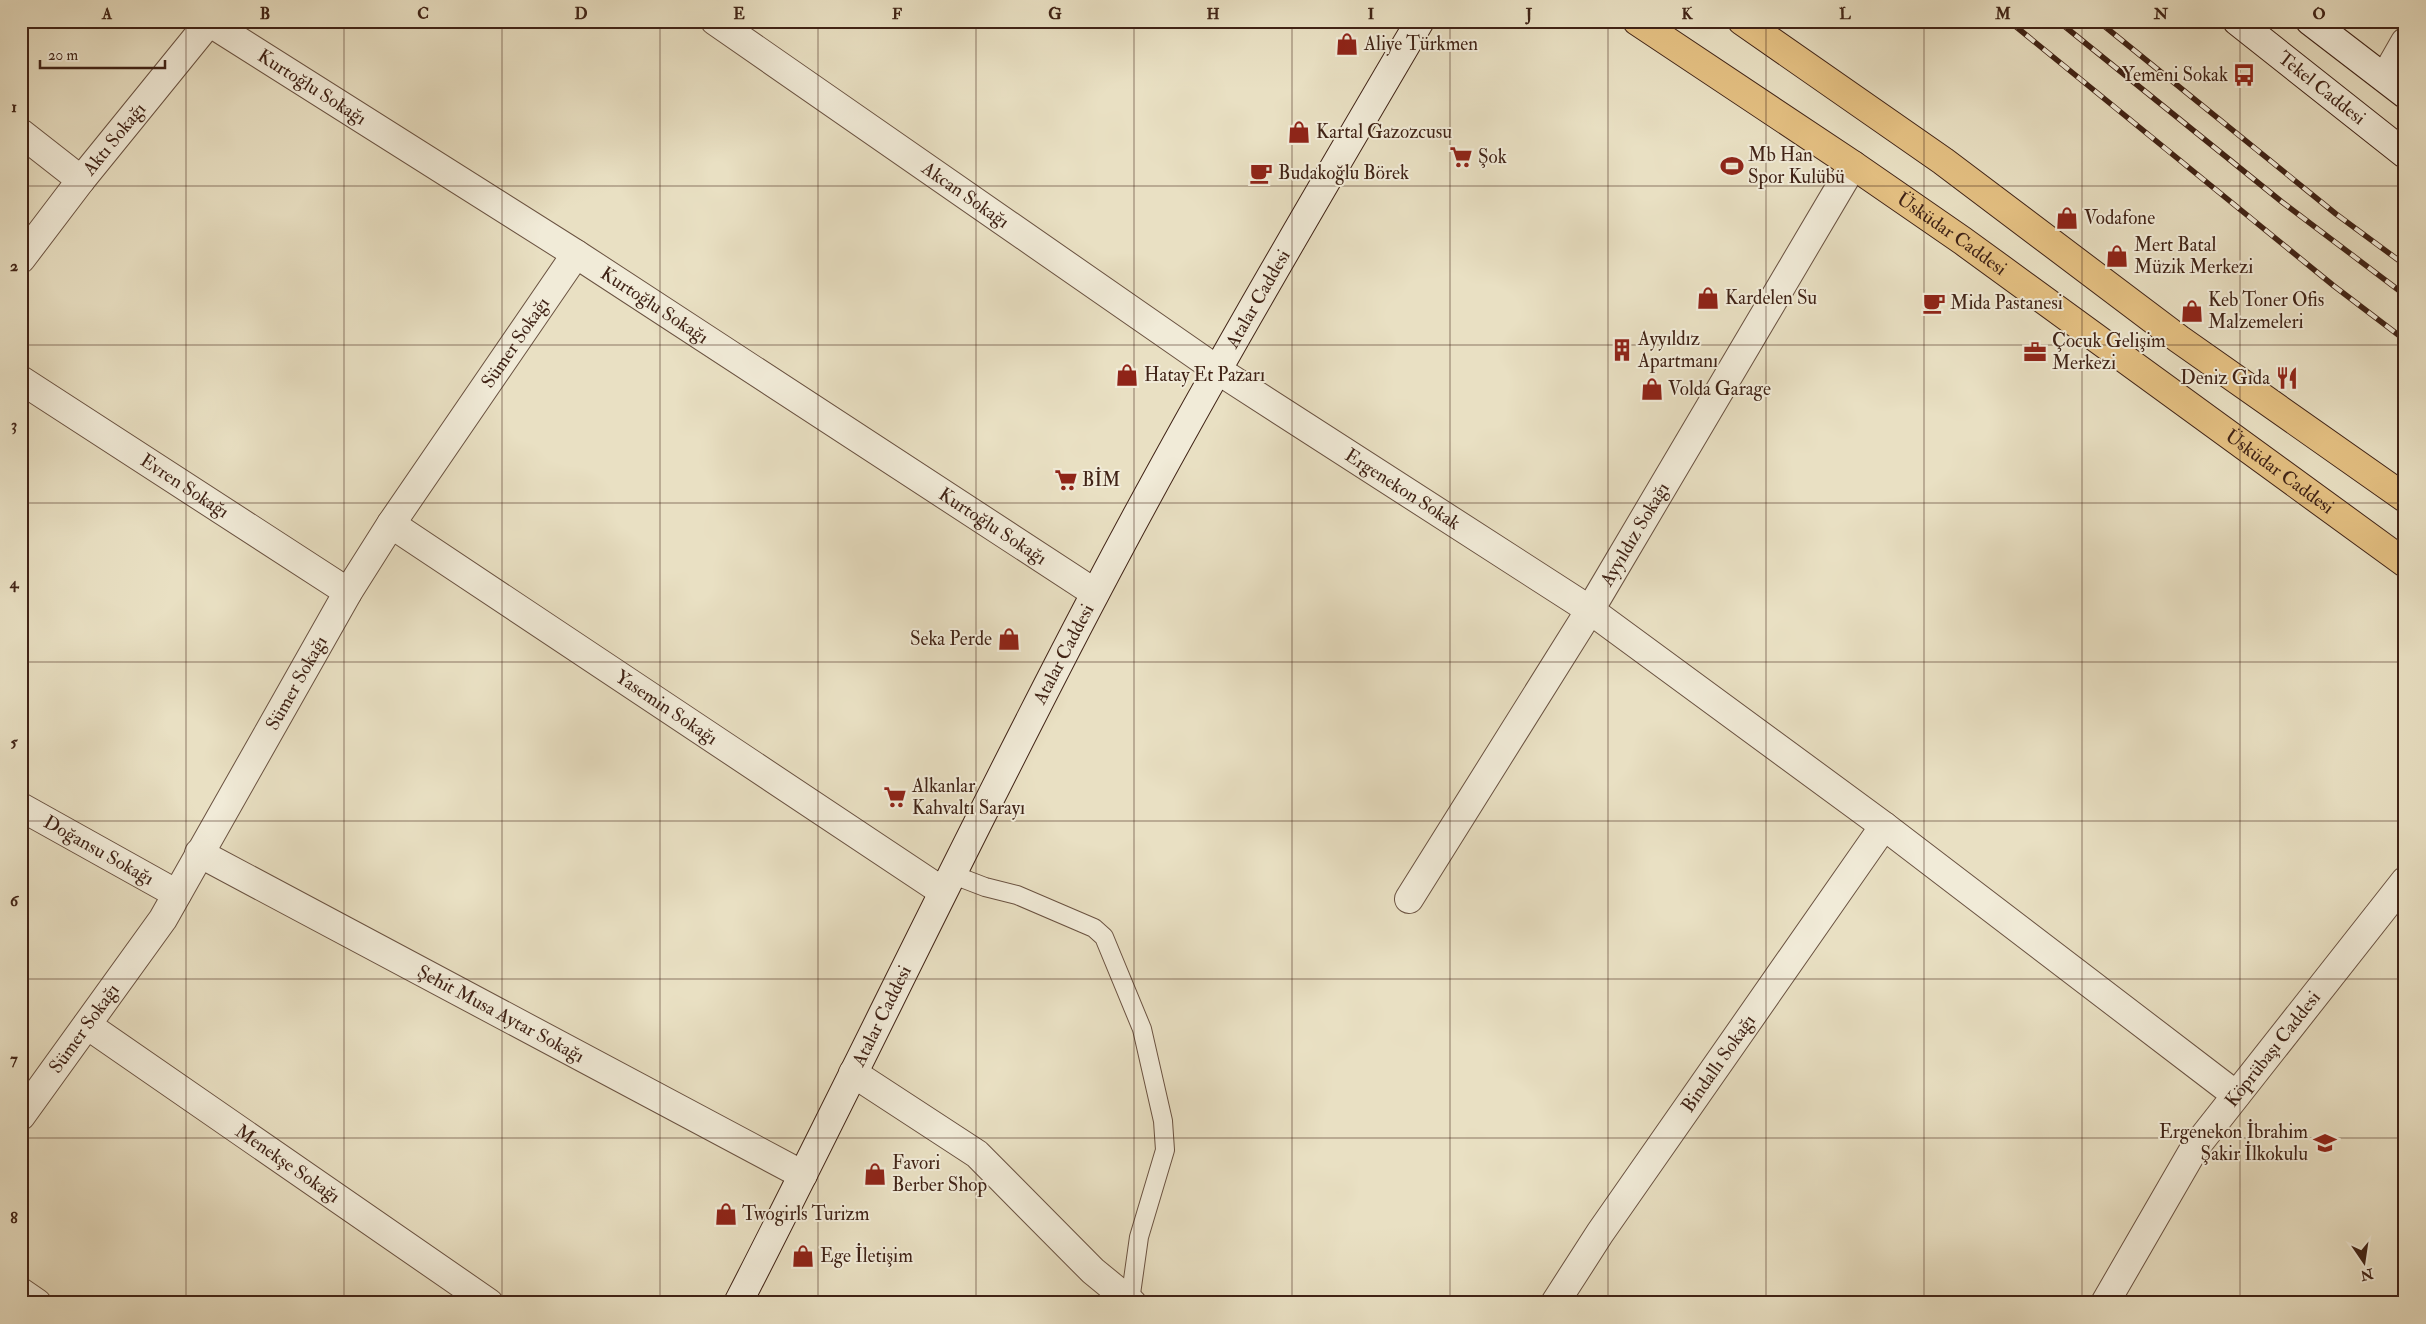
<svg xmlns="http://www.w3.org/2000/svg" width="2426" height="1324" viewBox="0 0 2426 1324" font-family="'IM FELL Double Pica',serif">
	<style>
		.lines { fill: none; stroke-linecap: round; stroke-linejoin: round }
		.lane-casing { stroke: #6a5241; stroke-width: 20 }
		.street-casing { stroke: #6a5241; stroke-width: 30 }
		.secondary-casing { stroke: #402316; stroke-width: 30 }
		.primary-casing { stroke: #402316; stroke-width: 30 }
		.lane { stroke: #f1ebd8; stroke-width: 18 }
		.street { stroke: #f1ebd8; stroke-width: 28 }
		.secondary { stroke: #f1ebd8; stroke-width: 28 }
		.primary { stroke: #e4c082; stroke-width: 28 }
		.rail-casing { stroke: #402316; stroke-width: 5.5 }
		.rail { stroke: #f1ebd8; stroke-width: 4; stroke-dasharray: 11; stroke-linecap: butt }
		.grid { fill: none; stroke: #402316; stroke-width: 1; stroke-opacity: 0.55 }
		.labels { text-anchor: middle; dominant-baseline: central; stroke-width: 4; stroke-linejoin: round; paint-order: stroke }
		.poi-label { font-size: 19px; fill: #402316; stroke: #f1ebd8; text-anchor: start }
		.street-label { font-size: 19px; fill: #402316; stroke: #f1ebd8 }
		.neatline { fill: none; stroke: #402316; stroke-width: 2 }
		.grid-label { font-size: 16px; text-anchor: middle; font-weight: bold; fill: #402316 }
	</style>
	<rect width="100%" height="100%" fill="#e9e0c3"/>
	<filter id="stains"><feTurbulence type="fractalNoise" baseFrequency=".004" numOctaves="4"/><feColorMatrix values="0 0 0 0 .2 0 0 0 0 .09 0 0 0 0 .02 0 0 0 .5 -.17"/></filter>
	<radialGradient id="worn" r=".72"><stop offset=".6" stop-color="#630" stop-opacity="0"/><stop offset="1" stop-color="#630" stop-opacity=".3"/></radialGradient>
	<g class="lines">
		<defs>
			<path id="lane" d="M 951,874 L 985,887 L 1017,895 L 1094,928 L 1104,937 L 1142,1029 L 1163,1121 L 1165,1150 L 1139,1237 L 1130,1301"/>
			<g id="street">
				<path id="s1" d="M 715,21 L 1216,369 L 1590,610 L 1884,826 L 2236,1095"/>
				<path id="s2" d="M 209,22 L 576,254 L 1095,593"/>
				<path d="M 2385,77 L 2405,42"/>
				<path d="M 21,133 L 81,180"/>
				<path id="s3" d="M 21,259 L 81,180 L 210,21"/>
				<path id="s4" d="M 21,380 L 348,592"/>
				<path id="s5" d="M 391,524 L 942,891"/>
				<path id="s6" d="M 21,807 L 177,894"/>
				<path id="s7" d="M 199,853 L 803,1175"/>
				<path id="s8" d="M 1409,899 L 1590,610 L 1853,165"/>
				<path id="s9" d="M 87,1025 L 489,1303"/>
				<path d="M 853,1073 L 977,1154 L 1093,1271 L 1132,1303"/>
				<path id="s10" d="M 21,1116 L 163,919 L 348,592 L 391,524 L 576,254"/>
				<path d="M 21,1292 L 37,1303"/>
				<path id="s11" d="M 1555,1303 L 1600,1233 L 1884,826"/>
				<path id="s12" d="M 2105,1303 L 2194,1149 L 2405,881"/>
			</g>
			<g id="secondary">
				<path id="s13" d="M 2237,21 L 2405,154"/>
				<path d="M 2310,21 L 2405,94"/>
				<path id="s14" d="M 738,1303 C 859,1067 972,827 1096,592 C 1198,398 1309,210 1420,21"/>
			</g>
			<g id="primary">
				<path id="s15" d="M 1637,21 L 1853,165 L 1963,241 L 2405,563"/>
				<path d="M 1742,21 L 1943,161 L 2179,339 L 2405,498"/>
			</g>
		</defs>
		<use href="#lane" class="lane-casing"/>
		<use href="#street" class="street-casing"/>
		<use href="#secondary" class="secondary-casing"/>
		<use href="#primary" class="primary-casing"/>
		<use href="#lane" class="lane"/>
		<use href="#street" class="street"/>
		<use href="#secondary" class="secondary"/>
		<use href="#primary" class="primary"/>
		<defs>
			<path id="rail" d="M 2009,21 L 2334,286 L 2405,340
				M 2058,21 L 2282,202 L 2405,295
				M 2098,21 L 2336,214 L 2405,265"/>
		</defs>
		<use href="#rail" class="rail-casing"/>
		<use href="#rail" class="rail"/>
	</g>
	<path class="grid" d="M 186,21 L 186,1303M 344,21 L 344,1303M 502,21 L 502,1303M 660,21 L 660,1303M 818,21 L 818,1303M 976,21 L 976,1303M 1134,21 L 1134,1303M 1292,21 L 1292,1303M 1450,21 L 1450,1303M 1608,21 L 1608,1303M 1766,21 L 1766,1303M 1924,21 L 1924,1303M 2082,21 L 2082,1303M 2240,21 L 2240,1303M 21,186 L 2405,186M 21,345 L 2405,345M 21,503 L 2405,503M 21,662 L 2405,662M 21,821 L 2405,821M 21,979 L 2405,979M 21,1138 L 2405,1138"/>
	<defs>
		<symbol id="shop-bare" viewBox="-9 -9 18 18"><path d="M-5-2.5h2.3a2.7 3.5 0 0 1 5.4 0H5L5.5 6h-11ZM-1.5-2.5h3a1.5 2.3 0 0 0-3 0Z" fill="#8f2418" stroke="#f1ebd8" stroke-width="2.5" paint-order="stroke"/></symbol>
		<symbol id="bus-bare" viewBox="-9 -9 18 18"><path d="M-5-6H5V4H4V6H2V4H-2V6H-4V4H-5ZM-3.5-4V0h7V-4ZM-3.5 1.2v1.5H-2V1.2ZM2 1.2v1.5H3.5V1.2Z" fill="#8f2418" stroke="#f1ebd8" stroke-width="2.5" paint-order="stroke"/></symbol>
		<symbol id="supermarket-bare" viewBox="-9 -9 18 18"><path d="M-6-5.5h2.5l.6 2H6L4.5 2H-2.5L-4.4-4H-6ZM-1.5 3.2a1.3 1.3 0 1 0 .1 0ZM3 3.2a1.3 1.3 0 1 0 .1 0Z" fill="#8f2418" stroke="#f1ebd8" stroke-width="2.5" paint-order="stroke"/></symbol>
		<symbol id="stadium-bare" viewBox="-9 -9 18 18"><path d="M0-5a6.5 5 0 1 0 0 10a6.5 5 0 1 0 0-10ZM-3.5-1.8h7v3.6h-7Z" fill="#8f2418" stroke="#f1ebd8" stroke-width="2.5" paint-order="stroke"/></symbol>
		<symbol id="cafe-bare" viewBox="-9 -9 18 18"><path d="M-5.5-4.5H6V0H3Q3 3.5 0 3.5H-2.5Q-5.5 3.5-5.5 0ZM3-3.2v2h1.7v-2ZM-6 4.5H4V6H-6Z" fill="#8f2418" stroke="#f1ebd8" stroke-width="2.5" paint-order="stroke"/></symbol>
		<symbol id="building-bare" viewBox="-9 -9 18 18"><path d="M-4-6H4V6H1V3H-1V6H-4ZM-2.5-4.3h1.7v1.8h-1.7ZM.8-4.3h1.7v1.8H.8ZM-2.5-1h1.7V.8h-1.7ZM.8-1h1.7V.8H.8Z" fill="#8f2418" stroke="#f1ebd8" stroke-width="2.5" paint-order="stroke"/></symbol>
		<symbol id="office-bare" viewBox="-9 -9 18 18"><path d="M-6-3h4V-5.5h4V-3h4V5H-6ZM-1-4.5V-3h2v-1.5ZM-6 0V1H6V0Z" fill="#8f2418" stroke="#f1ebd8" stroke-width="2.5" paint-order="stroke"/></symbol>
		<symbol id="restaurant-bare" viewBox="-9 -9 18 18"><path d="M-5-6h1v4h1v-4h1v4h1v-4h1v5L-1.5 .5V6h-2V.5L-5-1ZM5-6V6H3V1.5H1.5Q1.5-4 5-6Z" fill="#8f2418" stroke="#f1ebd8" stroke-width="2.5" paint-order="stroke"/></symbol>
		<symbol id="school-bare" viewBox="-9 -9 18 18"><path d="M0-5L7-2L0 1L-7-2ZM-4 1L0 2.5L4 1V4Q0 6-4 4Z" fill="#8f2418" stroke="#f1ebd8" stroke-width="2.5" paint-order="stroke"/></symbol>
	</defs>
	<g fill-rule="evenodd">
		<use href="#shop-bare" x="1331" y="28" width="32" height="32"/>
		<use href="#bus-bare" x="2228" y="59" width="32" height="32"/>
		<use href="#shop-bare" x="1283" y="116" width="32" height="32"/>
		<use href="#supermarket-bare" x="1445" y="141" width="32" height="32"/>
		<use href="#stadium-bare" x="1716" y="150" width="32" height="32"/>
		<use href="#cafe-bare" x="1245" y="157" width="32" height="32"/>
		<use href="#shop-bare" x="2051" y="202" width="32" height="32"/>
		<use href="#shop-bare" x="2101" y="240" width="32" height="32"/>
		<use href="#shop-bare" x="1692" y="282" width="32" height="32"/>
		<use href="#cafe-bare" x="1918" y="287" width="32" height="32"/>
		<use href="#shop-bare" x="2176" y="295" width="32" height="32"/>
		<use href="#building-bare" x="1606" y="334" width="32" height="32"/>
		<use href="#office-bare" x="2019" y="336" width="32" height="32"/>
		<use href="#shop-bare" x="1111" y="359" width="32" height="32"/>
		<use href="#restaurant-bare" x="2271" y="362" width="32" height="32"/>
		<use href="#shop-bare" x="1636" y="373" width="32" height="32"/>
		<use href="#supermarket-bare" x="1050" y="464" width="32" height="32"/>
		<use href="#shop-bare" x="993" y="623" width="32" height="32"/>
		<use href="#supermarket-bare" x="879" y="781" width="32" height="32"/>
		<use href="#school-bare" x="2309" y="1127" width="32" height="32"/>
		<use href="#shop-bare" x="859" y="1158" width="32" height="32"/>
		<use href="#shop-bare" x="710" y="1198" width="32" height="32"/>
		<use href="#shop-bare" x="787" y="1240" width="32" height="32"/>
	</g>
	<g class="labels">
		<g class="poi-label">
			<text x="1364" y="44">Aliye Türkmen</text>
			<text x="2228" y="75" text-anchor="end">Yemeni Sokak</text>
			<text x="1316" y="132">Kartal Gazozcusu</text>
			<text x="1748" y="155">Mb Han<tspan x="1748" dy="22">Spor Kulübü</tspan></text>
			<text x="1478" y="157">Şok</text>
			<text x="1278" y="173">Budakoğlu Börek</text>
			<text x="2084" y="218">Vodafone</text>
			<text x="2134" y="245">Mert Batal<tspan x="2134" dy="22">Müzik Merkezi</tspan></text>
			<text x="1725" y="298">Kardelen Su</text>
			<text x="2208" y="300">Keb Toner Ofis<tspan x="2208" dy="22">Malzemeleri</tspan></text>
			<text x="1950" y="303">Mida Pastanesi</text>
			<text x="1638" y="339">Ayyıldız<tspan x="1638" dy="22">Apartmanı</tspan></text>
			<text x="2052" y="341">Çocuk Gelişim<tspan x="2052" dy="22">Merkezi</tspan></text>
			<text x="1144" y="375">Hatay Et Pazarı</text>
			<text x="2270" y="378" text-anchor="end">Deniz Gıda</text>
			<text x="1668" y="389">Volda Garage</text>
			<text x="1082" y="480">BİM</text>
			<text x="992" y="639" text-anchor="end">Seka Perde</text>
			<text x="912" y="786">Alkanlar<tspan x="912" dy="22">Kahvaltı Sarayı</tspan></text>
			<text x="2308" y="1132" text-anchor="end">Ergenekon İbrahim<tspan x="2308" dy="22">Şakir İlkokulu</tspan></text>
			<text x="892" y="1163">Favori<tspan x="892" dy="22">Berber Shop</tspan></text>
			<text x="742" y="1214">Twogirls Turizm</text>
			<text x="820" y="1256">Ege İletişim</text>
		</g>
		<g class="street-label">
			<text stroke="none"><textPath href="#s2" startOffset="122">Kurtoğlu Sokağı</textPath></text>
			<text stroke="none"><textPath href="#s13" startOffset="108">Tekel Caddesi</textPath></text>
			<text stroke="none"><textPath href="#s3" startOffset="152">Aktı Sokağı</textPath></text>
			<text stroke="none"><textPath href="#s1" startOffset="305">Akcan Sokağı</textPath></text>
			<text stroke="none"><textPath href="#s15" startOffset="380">Üsküdar Caddesi</textPath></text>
			<text stroke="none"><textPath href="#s14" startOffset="1131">Atalar Caddesi</textPath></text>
			<text stroke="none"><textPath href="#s2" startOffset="528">Kurtoğlu Sokağı</textPath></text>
			<text stroke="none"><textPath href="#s10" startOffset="919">Sümer Sokağı</textPath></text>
			<text stroke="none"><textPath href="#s15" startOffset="785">Üsküdar Caddesi</textPath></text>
			<text stroke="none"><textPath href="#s4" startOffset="195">Evren Sokağı</textPath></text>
			<text stroke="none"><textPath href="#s1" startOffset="832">Ergenekon Sokak</textPath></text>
			<text stroke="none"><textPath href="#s2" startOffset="932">Kurtoğlu Sokağı</textPath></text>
			<text stroke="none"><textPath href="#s8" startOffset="429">Ayyıldız Sokağı</textPath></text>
			<text stroke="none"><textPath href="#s14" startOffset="726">Atalar Caddesi</textPath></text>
			<text stroke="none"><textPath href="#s10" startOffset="514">Sümer Sokağı</textPath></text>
			<text stroke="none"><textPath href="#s5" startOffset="331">Yasemin Sokağı</textPath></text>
			<text stroke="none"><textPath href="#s6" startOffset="89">Doğansu Sokağı</textPath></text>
			<text stroke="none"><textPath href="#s7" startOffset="342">Şehit Musa Aytar Sokağı</textPath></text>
			<text stroke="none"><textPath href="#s14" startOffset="321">Atalar Caddesi</textPath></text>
			<text stroke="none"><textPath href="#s10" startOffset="108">Sümer Sokağı</textPath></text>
			<text stroke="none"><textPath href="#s12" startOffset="305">Köprübaşı Caddesi</textPath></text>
			<text stroke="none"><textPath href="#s11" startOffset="290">Bindallı Sokağı</textPath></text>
			<text stroke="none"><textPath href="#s9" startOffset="244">Menekşe Sokağı</textPath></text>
		</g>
	</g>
	<rect width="2426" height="1324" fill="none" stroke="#e9e0c3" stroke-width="55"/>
	<g transform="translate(2364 1262) rotate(167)" stroke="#f1ebd8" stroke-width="4" paint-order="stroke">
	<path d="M0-4L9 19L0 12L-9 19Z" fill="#402316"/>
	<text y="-8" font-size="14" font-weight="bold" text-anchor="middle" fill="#402316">N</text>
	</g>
	<path d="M40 60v8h125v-8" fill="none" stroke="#402316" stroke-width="2.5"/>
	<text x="48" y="60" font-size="15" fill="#402316" stroke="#f1ebd8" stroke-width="4" paint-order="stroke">20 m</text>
	<rect x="28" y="28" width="2370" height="1268" class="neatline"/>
	<g class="grid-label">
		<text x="107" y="19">A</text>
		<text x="265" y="19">B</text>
		<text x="423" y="19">C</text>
		<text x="581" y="19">D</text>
		<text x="739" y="19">E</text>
		<text x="897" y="19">F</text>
		<text x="1055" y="19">G</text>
		<text x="1213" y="19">H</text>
		<text x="1371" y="19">I</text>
		<text x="1529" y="19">J</text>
		<text x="1687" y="19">K</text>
		<text x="1845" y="19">L</text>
		<text x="2003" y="19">M</text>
		<text x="2161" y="19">N</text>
		<text x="2319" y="19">O</text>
		<text x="14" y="112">1</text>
		<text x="14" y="271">2</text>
		<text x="14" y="430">3</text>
		<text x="14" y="588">4</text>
		<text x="14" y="747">5</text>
		<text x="14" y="906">6</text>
		<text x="14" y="1064">7</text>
		<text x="14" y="1223">8</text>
	</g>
	<rect width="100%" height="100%" filter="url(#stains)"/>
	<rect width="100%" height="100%" fill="url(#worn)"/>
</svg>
